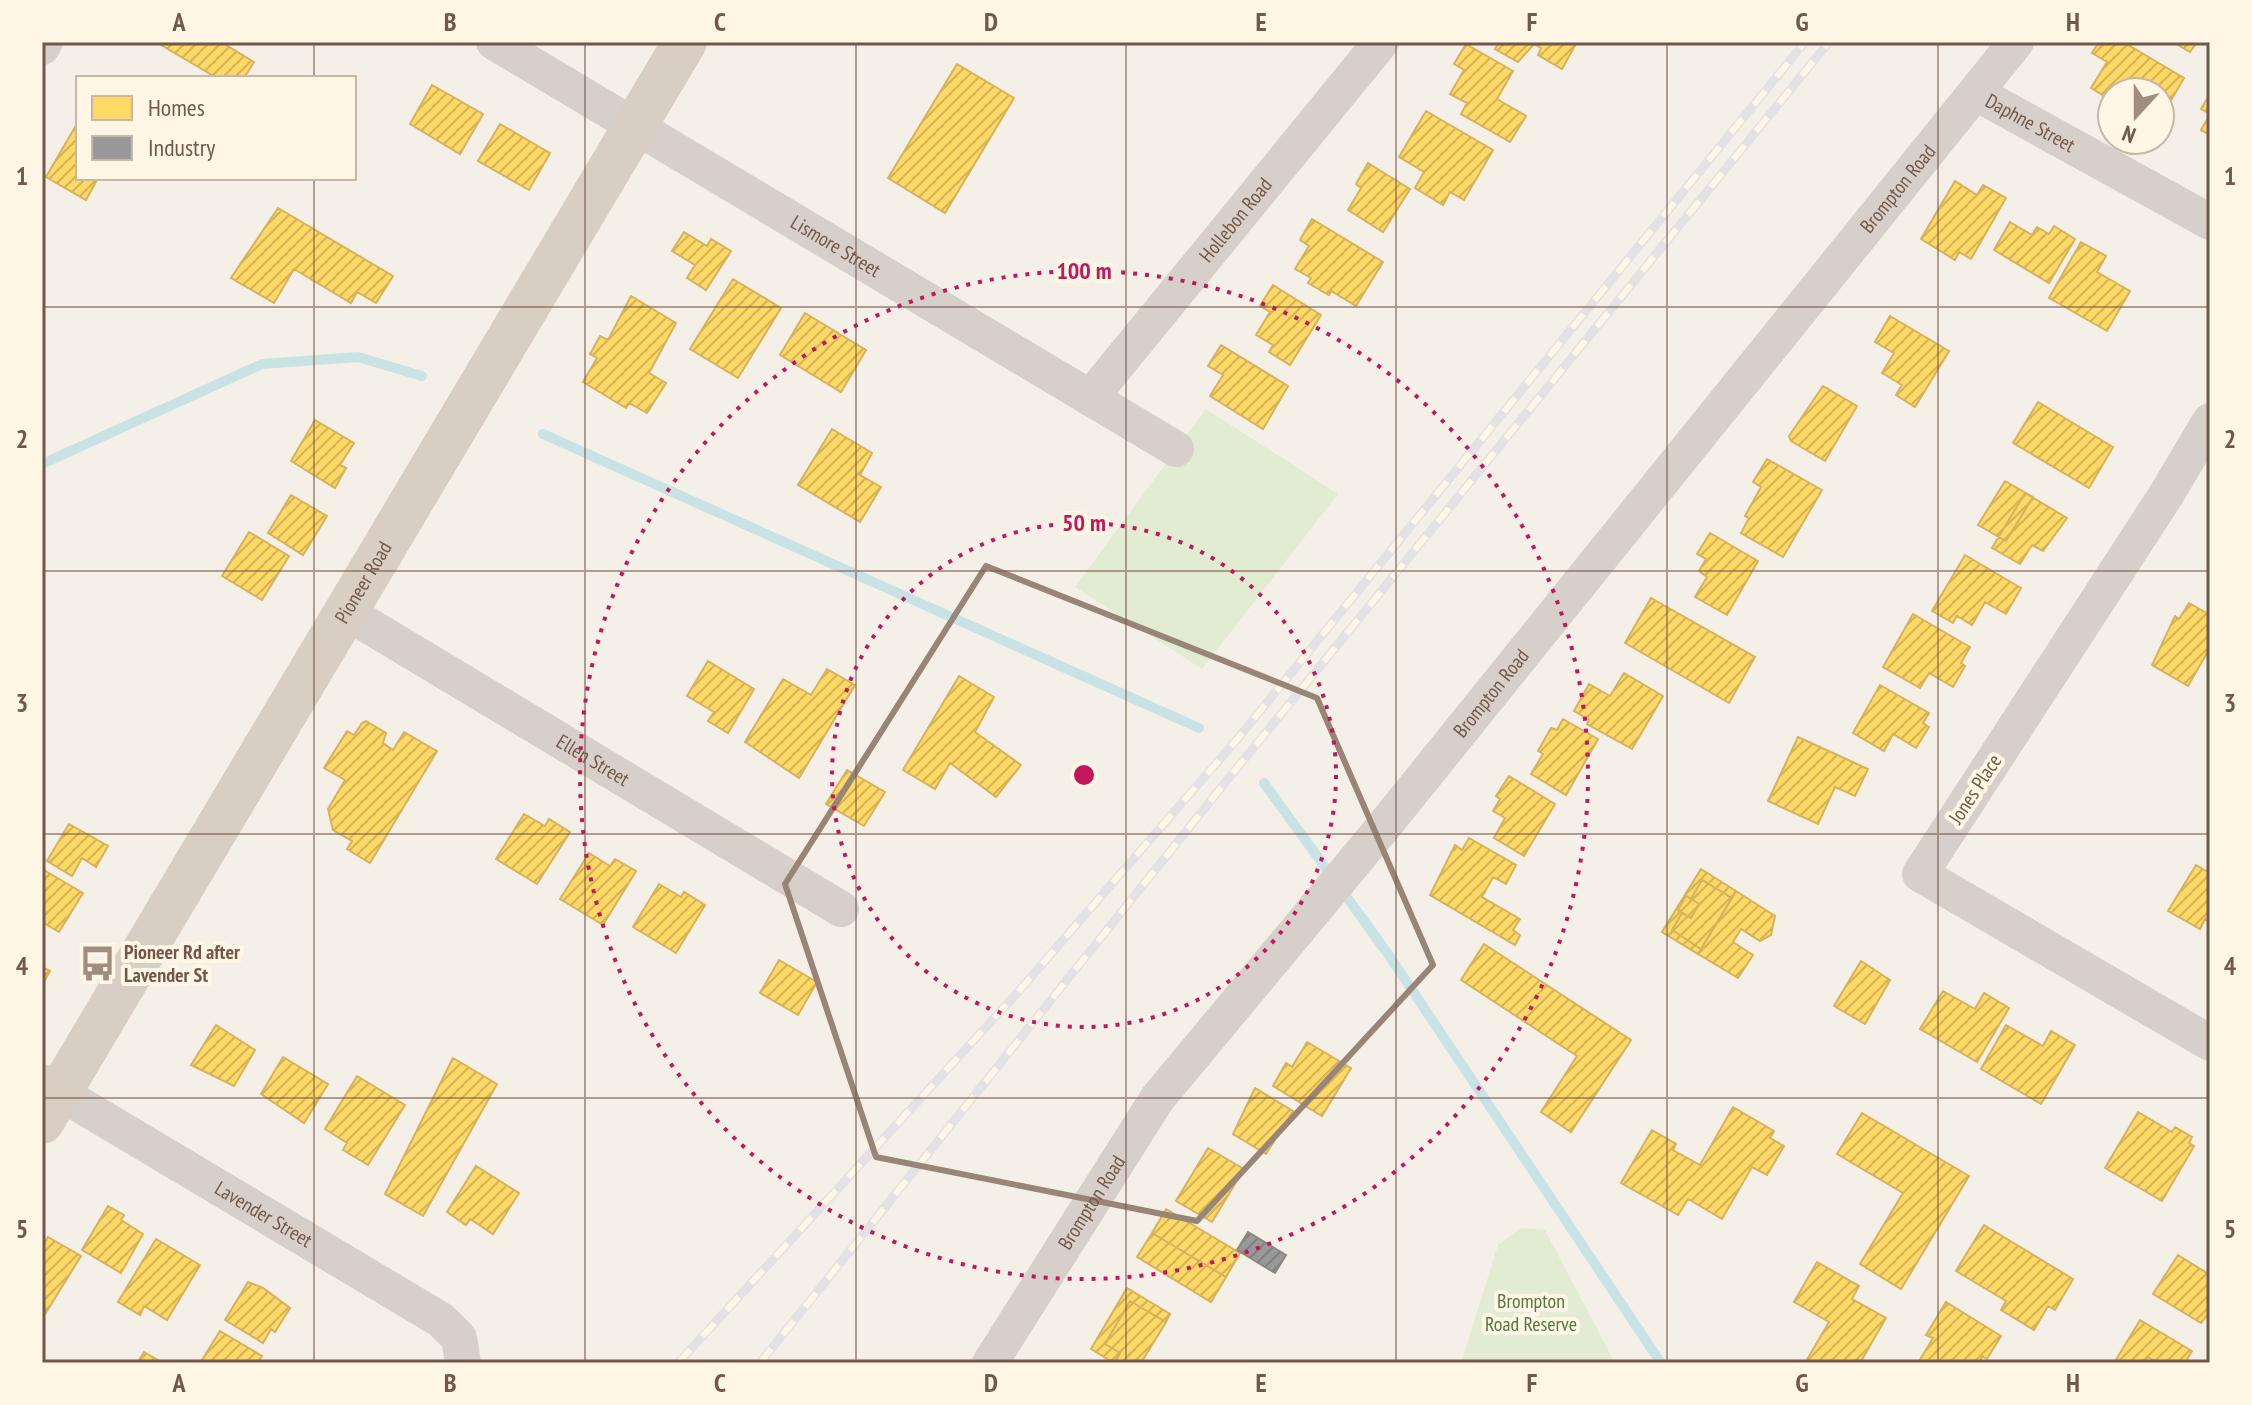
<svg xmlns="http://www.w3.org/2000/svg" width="2252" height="1405" viewBox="0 0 2252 1405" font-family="'PT Sans Narrow',sans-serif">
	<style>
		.green { fill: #e1ecd2 }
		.homes { fill: url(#homes-hatch); stroke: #d5b25d; stroke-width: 2 }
		.industry { fill: url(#industry-hatch); stroke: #8d8681; stroke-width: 2 }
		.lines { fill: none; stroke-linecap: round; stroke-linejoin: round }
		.stream { stroke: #c9e3e5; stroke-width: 10 }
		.minor { stroke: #d7cfc9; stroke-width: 36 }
		.major { stroke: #d8cec3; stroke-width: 44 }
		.rail-casing { stroke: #e3e1e3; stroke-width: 9 }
		.rail { stroke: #fff6e6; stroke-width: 6; stroke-dasharray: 18; stroke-linecap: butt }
		.marked { fill: none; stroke: #998578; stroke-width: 6; stroke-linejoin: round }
		.grid { fill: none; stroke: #725848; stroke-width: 2; stroke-opacity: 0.55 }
		.ring { fill: none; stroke: #c2185b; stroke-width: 4; stroke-dasharray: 4 8 }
		.labels { text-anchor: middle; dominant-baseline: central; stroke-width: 8; stroke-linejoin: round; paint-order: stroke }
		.street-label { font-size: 20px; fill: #725848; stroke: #fff6e6 }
		.poi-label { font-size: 20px; font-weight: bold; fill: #725848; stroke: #fff6e6; text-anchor: start }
		.park-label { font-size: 20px; fill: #507841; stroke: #fff6e6 }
		.centre { fill: #c2185b; stroke: #fff6e6; stroke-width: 4 }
		.ring-label { font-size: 24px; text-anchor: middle; font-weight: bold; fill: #c2185b; stroke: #fff6e6; stroke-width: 8; stroke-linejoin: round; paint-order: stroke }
		.neatline { fill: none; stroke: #725848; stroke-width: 3 }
		.grid-label { font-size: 26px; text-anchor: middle; font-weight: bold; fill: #725848 }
	</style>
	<defs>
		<pattern id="homes-hatch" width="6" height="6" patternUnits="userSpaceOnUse" patternTransform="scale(2)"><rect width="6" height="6" fill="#ffd966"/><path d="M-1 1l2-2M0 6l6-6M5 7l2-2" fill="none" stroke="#d3b356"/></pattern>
		<pattern id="industry-hatch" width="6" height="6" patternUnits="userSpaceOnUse" patternTransform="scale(2)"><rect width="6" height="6" fill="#999"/><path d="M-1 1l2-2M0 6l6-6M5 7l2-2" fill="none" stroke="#81807f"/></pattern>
	</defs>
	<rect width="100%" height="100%" fill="#f5f0e7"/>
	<path class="green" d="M 1206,409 L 1338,494 L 1202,669 L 1075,587 Z
		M 1520,1228 L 1545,1230 L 1615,1363 L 1461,1363 L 1498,1245 Z"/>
	<path class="homes" d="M 156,42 L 221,42 L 254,62 L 244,78 L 217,78 Z
		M 1499,42 L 1577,42 L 1562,69 L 1538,55 L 1541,48 L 1534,44 L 1518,62 L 1495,49 Z
		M 2099,42 L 2123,42 L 2184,78 L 2160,119 L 2160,92 L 2139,88 L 2137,92 L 2112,92 L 2112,101 L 2091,88 L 2107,62 L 2092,53 Z
		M 2173,42 L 2197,42 L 2190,52 Z
		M 1466,44 L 1513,71 L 1497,99 L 1526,116 L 1510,142 L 1461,114 L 1467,103 L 1450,94 L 1464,70 L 1454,64 Z
		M 957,64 L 1014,98 L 945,213 L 888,178 Z
		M 432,85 L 483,114 L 460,154 L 410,124 Z
		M 2210,94 L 2210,114 L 2201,109 Z
		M 1426,111 L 1493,150 L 1464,200 L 1450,192 L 1443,205 L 1415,188 L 1424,172 L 1399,157 Z
		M 2210,114 L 2210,135 L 2201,130 Z
		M 78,122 L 78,178 L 98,178 L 86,200 L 46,177 Z
		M 500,124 L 550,153 L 529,190 L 478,161 Z
		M 1368,163 L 1410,189 L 1383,232 L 1348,210 L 1361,188 L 1356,184 Z
		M 1955,181 L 1977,195 L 1983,185 L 2006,198 L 1971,259 L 1959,252 L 1955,260 L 1921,239 Z
		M 278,208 L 393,276 L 376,303 L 357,292 L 351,303 L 294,269 L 274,303 L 231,278 Z
		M 1312,219 L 1383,262 L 1356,306 L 1331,291 L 1329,295 L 1308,283 L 1311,278 L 1295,269 L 1309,246 L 1300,240 Z
		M 2010,222 L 2032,235 L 2037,227 L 2049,234 L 2054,226 L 2075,239 L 2049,283 L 1994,250 Z
		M 684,232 L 707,246 L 711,239 L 731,251 L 706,290 L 687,278 L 695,265 L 672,251 Z
		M 2081,242 L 2106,256 L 2097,272 L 2130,291 L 2107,331 L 2049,298 Z
		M 733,279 L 781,308 L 738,378 L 690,349 Z
		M 1273,285 L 1321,315 L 1290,365 L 1269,352 L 1273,345 L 1256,335 L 1270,312 L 1260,306 Z
		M 631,296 L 676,323 L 649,373 L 666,383 L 647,413 L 629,403 L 626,408 L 583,382 L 597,358 L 590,354 L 600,336 L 608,340 Z
		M 805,313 L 866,350 L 841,392 L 780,355 Z
		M 1890,316 L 1949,351 L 1915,407 L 1896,395 L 1902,385 L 1882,373 L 1894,353 L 1875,342 Z
		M 1221,345 L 1288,386 L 1263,429 L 1210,396 L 1223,375 L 1208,366 Z
		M 1823,386 L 1857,406 L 1825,461 L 1791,441 L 1789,436 Z
		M 2038,402 L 2113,447 L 2089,488 L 2013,443 Z
		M 315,420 L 354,443 L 340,465 L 346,468 L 335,488 L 291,461 Z
		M 832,429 L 872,453 L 860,475 L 881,487 L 860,522 L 798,485 Z
		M 1767,459 L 1822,490 L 1783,557 L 1741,533 L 1749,518 L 1745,516 L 1761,487 L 1753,482 Z
		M 2005,481 L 2033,497 L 2006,541 L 1978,525 Z
		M 2025,493 L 2067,518 L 2043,551 L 2032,545 L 2020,564 L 1992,548 Z
		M 291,495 L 327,516 L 303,555 L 268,533 Z
		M 249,532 L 289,556 L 262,600 L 222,576 Z
		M 1710,533 L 1758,561 L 1727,615 L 1695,597 L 1707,577 L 1699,571 L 1706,559 L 1697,554 Z
		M 1965,555 L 2021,588 L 2006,614 L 1985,602 L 1972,625 L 1957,616 L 1953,623 L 1932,611 Z
		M 1651,598 L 1755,657 L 1729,703 L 1625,643 Z
		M 2189,603 L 2210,615 L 2210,648 L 2188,686 L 2152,665 L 2175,616 L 2179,619 Z
		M 1913,614 L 1970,647 L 1961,663 L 1965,666 L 1953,687 L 1929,673 L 1920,688 L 1883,667 Z
		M 708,661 L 754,689 L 728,733 L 708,721 L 714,712 L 687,696 Z
		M 827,669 L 855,685 L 799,778 L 745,742 L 783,679 L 811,695 Z
		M 1624,673 L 1663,696 L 1632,749 L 1587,724 L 1589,720 L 1574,711 L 1589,684 L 1610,696 Z
		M 959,676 L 994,697 L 975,732 L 1021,765 L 996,797 L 950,763 L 935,789 L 903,770 Z
		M 1880,685 L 1929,713 L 1923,723 L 1929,727 L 1916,748 L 1893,734 L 1884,751 L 1853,733 Z
		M 1563,719 L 1598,739 L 1566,795 L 1531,774 L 1543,754 L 1538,751 L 1551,728 L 1557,730 Z
		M 366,721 L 386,733 L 383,743 L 393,750 L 404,732 L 437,751 L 370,863 L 347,849 L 352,841 L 333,830 L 328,809 L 345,780 L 324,768 L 347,731 L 354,735 L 362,723 Z
		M 1798,737 L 1868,769 L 1855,796 L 1835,787 L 1818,824 L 1768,801 Z
		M 847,770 L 885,792 L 864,826 L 826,804 Z
		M 1509,776 L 1555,804 L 1524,856 L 1494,838 L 1505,818 L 1493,811 L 1500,799 L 1496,796 Z
		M 524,814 L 545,826 L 549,819 L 570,832 L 537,884 L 496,859 Z
		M 69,824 L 108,846 L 96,867 L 82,858 L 72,876 L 47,861 Z
		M 1469,838 L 1516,865 L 1506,884 L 1493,877 L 1482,897 L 1520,919 L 1513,930 L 1520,935 L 1515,945 L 1430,895 L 1455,845 L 1462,850 Z
		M 589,853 L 610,866 L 615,859 L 636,871 L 603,925 L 560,899 Z
		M 2196,865 L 2210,873 L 2210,922 L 2205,919 L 2200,929 L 2168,911 Z
		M 42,869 L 83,893 L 59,932 L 42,922 Z
		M 1701,869 L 1736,891 L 1732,898 L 1702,880 L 1691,899 L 1686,896 L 1678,910 L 1682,913 L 1672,930 L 1701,949 L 1698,954 L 1662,932 Z
		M 1702,880 L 1732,898 L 1701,949 L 1672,930 L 1682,913 L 1691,918 L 1699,904 L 1691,899 Z
		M 659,884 L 681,897 L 684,892 L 705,905 L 676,953 L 633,927 Z
		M 1736,891 L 1775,916 L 1771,935 L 1760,941 L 1741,929 L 1733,942 L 1753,955 L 1738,978 L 1698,954 Z
		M 1686,896 L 1699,904 L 1691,918 L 1678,910 Z
		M 1484,944 L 1631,1040 L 1571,1132 L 1541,1112 L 1577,1056 L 1461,980 Z
		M 779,960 L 817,982 L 798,1015 L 760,993 Z
		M 1861,961 L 1890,980 L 1865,1024 L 1834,1006 Z
		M 42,967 L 50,971 L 42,986 Z
		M 1943,991 L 1975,1009 L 1984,993 L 2009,1008 L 1977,1062 L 1920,1029 Z
		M 216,1025 L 255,1050 L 234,1086 L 191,1065 Z
		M 2006,1025 L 2043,1046 L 2051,1031 L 2075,1045 L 2041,1104 L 1981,1069 Z
		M 1307,1042 L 1351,1068 L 1322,1116 L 1273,1086 L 1286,1063 L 1292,1067 Z
		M 283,1057 L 328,1084 L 304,1123 L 261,1094 Z
		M 453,1058 L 497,1084 L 423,1216 L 385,1194 Z
		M 357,1076 L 405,1105 L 368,1165 L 343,1150 L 347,1143 L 325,1129 Z
		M 1255,1088 L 1293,1111 L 1266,1154 L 1233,1134 Z
		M 1733,1107 L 1774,1131 L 1770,1138 L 1784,1146 L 1767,1175 L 1752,1167 L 1722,1219 L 1688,1199 L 1678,1215 L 1621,1183 L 1652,1130 L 1676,1144 L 1673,1150 L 1700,1165 Z
		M 2138,1112 L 2172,1132 L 2175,1127 L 2192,1137 L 2189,1143 L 2194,1146 L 2162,1201 L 2105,1168 Z
		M 1862,1113 L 1969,1176 L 1901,1289 L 1860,1264 L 1903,1193 L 1837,1154 Z
		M 1208,1148 L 1244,1169 L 1212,1222 L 1176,1201 Z
		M 476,1166 L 519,1193 L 493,1234 L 470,1219 L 466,1225 L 447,1212 Z
		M 108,1206 L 124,1215 L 121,1220 L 143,1234 L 121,1273 L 82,1250 Z
		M 1166,1209 L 1240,1253 L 1226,1277 L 1152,1233 Z
		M 1984,1225 L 2073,1279 L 2055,1310 L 2048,1306 L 2034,1330 L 2001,1310 L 2006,1301 L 1956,1271 Z
		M 1152,1233 L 1226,1277 L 1211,1302 L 1137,1257 Z
		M 48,1237 L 81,1256 L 42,1319 L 42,1247 Z
		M 156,1239 L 200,1265 L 167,1320 L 144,1306 L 140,1315 L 118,1302 Z
		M 2178,1255 L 2210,1275 L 2210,1312 L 2201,1323 L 2153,1294 Z
		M 1817,1262 L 1859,1286 L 1852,1299 L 1886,1318 L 1860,1363 L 1805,1363 L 1829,1322 L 1794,1302 Z
		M 248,1282 L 263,1288 L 290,1308 L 275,1332 L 271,1329 L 263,1343 L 225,1320 Z
		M 1127,1288 L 1170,1314 L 1166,1322 L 1130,1301 L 1105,1344 L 1120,1353 L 1114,1363 L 1091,1349 Z
		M 1130,1301 L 1166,1322 L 1141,1363 L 1115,1363 L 1120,1353 L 1105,1344 Z
		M 1946,1302 L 2001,1336 L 1987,1359 L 1982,1356 L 1980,1363 L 1918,1363 L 1933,1338 L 1926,1335 Z
		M 2140,1320 L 2192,1351 L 2185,1363 L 2158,1363 L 2148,1357 L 2144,1363 L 2114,1363 Z
		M 220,1331 L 262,1356 L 257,1363 L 200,1363 Z
		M 144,1352 L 163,1363 L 137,1363 Z"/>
	<path class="industry" d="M 1248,1232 L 1286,1255 L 1275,1273 L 1237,1250 Z"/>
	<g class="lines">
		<path class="stream" d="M 543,434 L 1199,728
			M 42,464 L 262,364 L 358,357 L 422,376
			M 1264,783 L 1388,954 L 1661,1363"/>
		<g class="minor">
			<path id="s1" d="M 494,42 L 1176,449"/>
			<path d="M 42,47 L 45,42"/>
			<path id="s2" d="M 1976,93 L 2210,222"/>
			<path id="s3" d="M 1090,398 L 1381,42"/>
			<path d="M 2210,421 L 2166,495 L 1920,874 L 2210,1043"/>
			<path id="s4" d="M 346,612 L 841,909"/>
			<path id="s5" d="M 42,1082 L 441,1320 L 459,1338 L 463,1363"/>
			<path id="s6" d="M 990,1363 L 1157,1099 L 1384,826 L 2016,42"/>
		</g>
		<path class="major" id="s7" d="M 42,1122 L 685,42"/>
		<defs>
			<path id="rail" d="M 678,1363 L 1018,992 L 1239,737 L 1805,42
				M 760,1363 L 1224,784 L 1829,42"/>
		</defs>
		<use href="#rail" class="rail-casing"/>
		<use href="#rail" class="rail"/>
	</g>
	<path class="marked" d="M 986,566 L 1317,698 L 1433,965 L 1197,1221 L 876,1157 L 785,884 Z"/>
	<path class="grid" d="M 314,42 L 314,78M 585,42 L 585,1363M 856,42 L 856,1363M 1126,42 L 1126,1363M 1396,42 L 1396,1363M 1667,42 L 1667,1363M 1938,42 L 1938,1363M 314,178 L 314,1363M 42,307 L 2210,307M 42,571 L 2210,571M 42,834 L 2210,834M 42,1098 L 2210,1098"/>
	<g class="ring">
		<circle cx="1084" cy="775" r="252"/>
		<circle cx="1084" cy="775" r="504"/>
	</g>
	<defs>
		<symbol id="bus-bare" viewBox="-9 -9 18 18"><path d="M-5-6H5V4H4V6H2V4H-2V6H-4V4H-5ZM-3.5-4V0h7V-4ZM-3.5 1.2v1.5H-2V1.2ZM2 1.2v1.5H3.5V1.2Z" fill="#a08d80" stroke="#fff6e6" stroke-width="2.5" paint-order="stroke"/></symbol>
	</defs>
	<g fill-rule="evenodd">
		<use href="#bus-bare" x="72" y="938" width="51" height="51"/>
	</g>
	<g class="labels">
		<g class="street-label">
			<text stroke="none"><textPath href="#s2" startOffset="62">Daphne Street</textPath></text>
			<text stroke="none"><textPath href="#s6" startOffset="1486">Brompton Road</textPath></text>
			<text stroke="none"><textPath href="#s3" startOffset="230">Hollebon Road</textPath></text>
			<text stroke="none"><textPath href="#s1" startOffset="398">Lismore Street</textPath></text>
			<text stroke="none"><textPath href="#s7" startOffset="628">Pioneer Road</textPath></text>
			<text stroke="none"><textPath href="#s6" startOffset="838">Brompton Road</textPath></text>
			<text stroke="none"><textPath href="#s4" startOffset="288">Ellen Street</textPath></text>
			<text transform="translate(1975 789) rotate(-57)">Jones Place</text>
			<text stroke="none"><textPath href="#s6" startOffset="190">Brompton Road</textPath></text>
			<text stroke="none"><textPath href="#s5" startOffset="258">Lavender Street</textPath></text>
		</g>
		<g class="poi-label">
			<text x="124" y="952">Pioneer Rd after<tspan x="124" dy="23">Lavender St</tspan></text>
		</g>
		<g class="park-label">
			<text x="1531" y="1301">Brompton<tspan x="1531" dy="23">Road Reserve</tspan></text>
		</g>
	</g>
	<circle cx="1084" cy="775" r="12" class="centre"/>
	<g class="ring-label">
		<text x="1084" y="279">100 m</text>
		<text x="1084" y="531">50 m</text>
	</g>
	<rect width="2252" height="1405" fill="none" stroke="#fff6e6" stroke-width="88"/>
	<rect x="76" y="76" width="280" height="104" fill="#fff6e6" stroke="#c7b7a7" stroke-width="2"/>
	<rect x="92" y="96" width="40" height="24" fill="#ffd966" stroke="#c7b7a7" stroke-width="2"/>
	<text x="148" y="116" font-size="24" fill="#725848">Homes</text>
	<rect x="92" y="136" width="40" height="24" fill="#999999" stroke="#c7b7a7" stroke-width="2"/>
	<text x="148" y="156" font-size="24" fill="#725848">Industry</text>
	<g transform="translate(2136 116) rotate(201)"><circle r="38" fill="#fff6e6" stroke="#c7b7a7" stroke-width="2"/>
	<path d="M0-6L14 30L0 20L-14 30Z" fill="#a08d80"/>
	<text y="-12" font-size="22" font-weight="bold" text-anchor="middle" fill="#725848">N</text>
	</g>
	<rect x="44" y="44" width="2164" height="1317" class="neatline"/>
	<g class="grid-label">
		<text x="179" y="31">A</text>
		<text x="450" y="31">B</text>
		<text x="720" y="31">C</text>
		<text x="991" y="31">D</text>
		<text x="1261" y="31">E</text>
		<text x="1532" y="31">F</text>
		<text x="1802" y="31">G</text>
		<text x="2073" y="31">H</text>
		<text x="22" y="185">1</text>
		<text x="2230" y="185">1</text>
		<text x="22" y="448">2</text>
		<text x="2230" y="448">2</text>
		<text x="22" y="712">3</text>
		<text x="2230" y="712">3</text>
		<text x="22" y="975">4</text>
		<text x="2230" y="975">4</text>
		<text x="22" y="1238">5</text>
		<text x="2230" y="1238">5</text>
		<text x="179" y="1392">A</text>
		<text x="450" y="1392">B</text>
		<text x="720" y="1392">C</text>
		<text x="991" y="1392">D</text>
		<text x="1261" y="1392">E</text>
		<text x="1532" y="1392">F</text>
		<text x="1802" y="1392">G</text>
		<text x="2073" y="1392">H</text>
	</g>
</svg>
